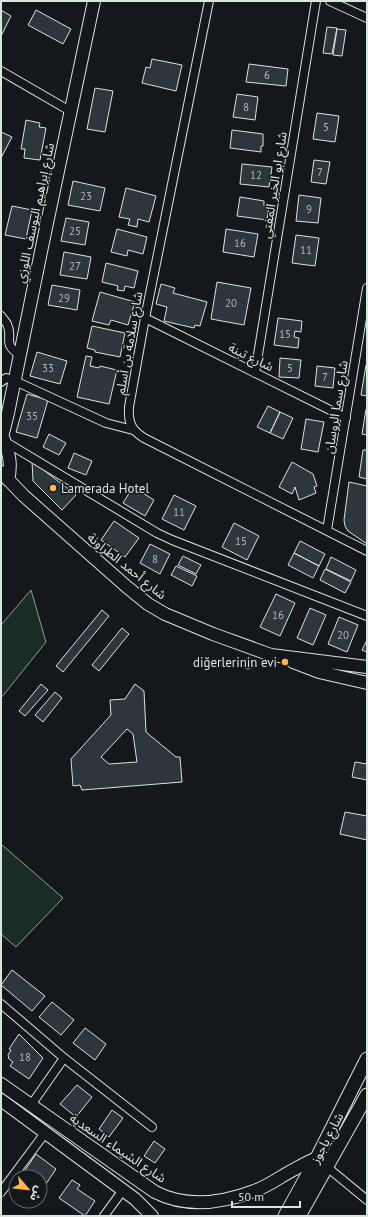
<svg xmlns="http://www.w3.org/2000/svg" width="368" height="1217" viewBox="0 0 368 1217" font-family="'PT Sans','Noto Sans Arabic',sans-serif">
	<style>
		.green { fill: #1a2d24; stroke: #939e99 }
		.building { fill: #2c363c; stroke: #d8e6dc; fill-rule: evenodd }
		.lines { fill: none; stroke-linecap: round; stroke-linejoin: round }
		.street-casing { stroke: #d8e6dc; stroke-width: 10 }
		.secondary-casing { stroke: #d8e6dc; stroke-width: 14 }
		.primary-casing { stroke: #d8e6dc; stroke-width: 15 }
		.street { stroke: #14181c; stroke-width: 8 }
		.secondary { stroke: #14181c; stroke-width: 12 }
		.primary { stroke: #14181c; stroke-width: 13 }
		.poi-dot { fill: #ffb74d; stroke: #14181c; stroke-width: 1.5 }
		.labels { text-anchor: middle; dominant-baseline: central; stroke-width: 3; stroke-linejoin: round; paint-order: stroke }
		.number-label { font-size: 11px; fill: #adbab4 }
		.street-label { font-size: 13px; fill: #d8e6dc; stroke: #14181c }
		.poi-label { font-size: 13px; fill: #d8e6dc; stroke: #14181c; text-anchor: start }
	</style>
	<rect width="100%" height="100%" fill="#14181c"/>
	<path class="green" d="M 31,590 L 46,642 L 1,698 L 1,625 Z
		M 1,844 L 63,898 L 16,947 L 1,934 Z"/>
	<path class="building" d="M 1,10 L 11,16 L 1,36 Z
		M 36,10 L 71,29 L 63,44 L 28,25 Z
		M 327,27 L 337,28 L 332,54 L 323,53 Z
		M 337,29 L 346,30 L 342,56 L 333,55 Z
		M 152,59 L 182,65 L 176,91 L 142,83 L 146,67 L 150,68 Z
		M 249,64 L 288,69 L 286,86 L 246,82 Z
		M 95,88 L 113,91 L 105,132 L 87,129 Z
		M 237,94 L 258,97 L 255,120 L 233,117 Z
		M 317,113 L 339,116 L 335,142 L 313,139 Z
		M 26,120 L 40,123 L 39,127 L 46,128 L 40,160 L 24,158 L 25,149 L 21,149 Z
		M 232,130 L 263,134 L 263,146 L 261,146 L 261,152 L 230,148 Z
		M 1,132 L 12,137 L 1,158 Z
		M 314,160 L 330,162 L 326,184 L 311,182 Z
		M 242,164 L 272,167 L 269,187 L 240,184 Z
		M 73,181 L 105,188 L 100,211 L 68,205 Z
		M 126,188 L 156,196 L 149,222 L 138,219 L 137,227 L 128,225 L 130,219 L 119,217 Z
		M 299,195 L 321,198 L 318,223 L 296,221 Z
		M 240,197 L 264,201 L 264,206 L 269,206 L 267,220 L 237,216 Z
		M 12,206 L 32,210 L 26,239 L 5,235 Z
		M 66,218 L 89,222 L 85,245 L 61,241 Z
		M 117,229 L 147,237 L 143,254 L 128,250 L 127,256 L 111,252 Z
		M 226,229 L 258,234 L 254,257 L 223,252 Z
		M 296,235 L 319,238 L 315,266 L 292,263 Z
		M 64,252 L 91,257 L 87,279 L 60,275 Z
		M 106,263 L 138,271 L 134,288 L 125,286 L 124,291 L 117,290 L 118,286 L 102,282 Z
		M 217,282 L 251,288 L 244,325 L 211,319 Z
		M 161,284 L 175,288 L 173,293 L 207,302 L 200,326 L 195,325 L 194,328 L 164,321 L 167,307 L 156,304 Z
		M 52,285 L 80,290 L 77,310 L 48,305 Z
		M 100,292 L 135,302 L 128,325 L 111,320 L 109,325 L 92,321 Z
		M 278,318 L 302,321 L 301,332 L 295,331 L 294,337 L 299,338 L 298,348 L 274,345 Z
		M 92,326 L 125,333 L 120,357 L 95,352 L 95,350 L 87,348 Z
		M 37,352 L 67,361 L 60,384 L 30,376 Z
		M 86,356 L 92,357 L 90,366 L 99,368 L 100,366 L 117,370 L 109,404 L 77,397 Z
		M 280,358 L 301,360 L 299,378 L 279,377 Z
		M 366,365 L 367,365 L 367,396 L 361,395 Z
		M 317,366 L 335,368 L 333,388 L 315,386 Z
		M 27,394 L 48,400 L 37,438 L 16,432 Z
		M 268,406 L 280,412 L 270,433 L 257,427 Z
		M 366,409 L 367,409 L 367,435 L 362,434 Z
		M 280,412 L 293,418 L 283,439 L 270,433 Z
		M 306,419 L 324,422 L 318,452 L 301,449 Z
		M 49,434 L 66,443 L 59,455 L 43,447 Z
		M 363,450 L 367,450 L 367,479 L 359,477 Z
		M 74,453 L 92,461 L 86,475 L 68,468 Z
		M 32,461 L 76,495 L 62,510 L 33,481 Z
		M 292,462 L 313,474 L 317,486 L 314,487 L 316,493 L 299,500 L 295,487 L 292,494 L 279,487 Z
		M 349,482 L 367,486 L 367,544 L 348,531 L 345,526 L 344,520 Z
		M 133,487 L 154,500 L 145,516 L 123,503 Z
		M 174,495 L 196,506 L 184,530 L 162,519 Z
		M 114,521 L 139,538 L 125,557 L 101,540 Z
		M 234,523 L 259,536 L 247,560 L 222,547 Z
		M 300,541 L 325,554 L 319,566 L 294,553 Z
		M 150,544 L 170,554 L 160,574 L 140,563 Z
		M 294,553 L 319,566 L 313,578 L 288,565 Z
		M 183,556 L 201,565 L 196,574 L 178,565 Z
		M 331,557 L 356,570 L 351,581 L 326,569 Z
		M 176,566 L 197,576 L 192,586 L 171,575 Z
		M 325,569 L 351,582 L 345,593 L 320,580 Z
		M 276,594 L 295,603 L 280,636 L 260,627 Z
		M 310,608 L 326,615 L 313,645 L 297,638 Z
		M 102,610 L 109,616 L 63,672 L 56,666 Z
		M 339,617 L 358,625 L 347,652 L 328,644 Z
		M 122,628 L 129,634 L 99,671 L 92,665 Z
		M 367,640 L 367,652 L 362,650 Z
		M 246,659 L 252,662 L 254,666 L 248,669 L 242,666 L 241,662 Z
		M 41,684 L 48,690 L 25,716 L 19,711 Z
		M 135,684 L 144,691 L 146,732 L 176,757 L 180,757 L 182,782 L 82,790 L 80,785 L 73,786 L 71,759 L 111,715 L 110,700 L 125,699 ZM 127,729 L 133,734 L 137,762 L 109,764 L 101,757 Z
		M 55,692 L 62,698 L 43,722 L 35,715 Z
		M 355,762 L 367,764 L 367,780 L 352,777 Z
		M 345,812 L 367,816 L 367,840 L 340,834 Z
		M 12,970 L 45,996 L 32,1011 L 1,985 Z
		M 52,1002 L 74,1020 L 61,1035 L 39,1017 Z
		M 85,1028 L 106,1044 L 95,1060 L 73,1043 Z
		M 19,1034 L 43,1058 L 29,1079 L 10,1066 L 13,1062 L 9,1059 L 8,1055 L 11,1050 L 9,1049 Z
		M 77,1085 L 92,1097 L 76,1117 L 60,1104 Z
		M 112,1110 L 123,1118 L 109,1137 L 99,1129 Z
		M 154,1141 L 165,1149 L 155,1163 L 144,1156 Z
		M 36,1154 L 56,1169 L 44,1187 L 40,1185 L 40,1177 L 29,1177 L 23,1173 Z
		M 72,1180 L 80,1185 L 77,1189 L 95,1201 L 85,1216 L 59,1198 Z"/>
	<g class="lines">
		<defs>
			<path id="street" d="M 209,1 L 145,318 L 129,407 C 128,422 131,430 144,438 L 367,551
				M 330,1 L 367,18
				M 1,71 L 70,111
				M 1,316 C 3,319 6,322 7,324 C 14,338 1,343 20,355
				M 145,318 L 346,418
				M 255,373 L 316,1
				M 1,382 L 6,378 L 15,381 L 106,423 L 133,430
				M 4,441 L 157,533 L 172,540 L 367,616
				M 327,530 L 367,288
				M 1,1004 L 64,1058 L 152,1127
				M 31,1105 L 64,1058
				M 327,1167 L 367,1200
				M 1,1192 L 45,1133
				M 104,1216 L 123,1190"/>
			<path id="secondary" d="M 3,437 C 9,453 12,464 8,480
				M 1,441 L 8,413 L 43,242 L 94,1
				M 1,472 L 24,496 L 127,587 L 148,604 L 165,614 L 213,634 L 271,655 L 367,667
				M 293,662 L 319,672 L 367,683
				M 1,1084 L 155,1192 C 186,1208 222,1203 254,1191 C 269,1186 281,1176 295,1169 C 302,1165 309,1161 317,1158
				M 1,1100 L 135,1199 L 152,1216"/>
			<path id="primary" d="M 285,1216 L 317,1158 L 367,1059
				M 299,1216 L 367,1095"/>
		</defs>
		<use href="#street" class="street-casing"/>
		<use href="#secondary" class="secondary-casing"/>
		<use href="#primary" class="primary-casing"/>
		<use href="#street" class="street"/>
		<use href="#secondary" class="secondary"/>
		<use href="#primary" class="primary"/>
	</g>
	<g class="poi-dot">
		<circle cx="53" cy="488" r="4"/>
		<circle cx="285" cy="662" r="4"/>
	</g>
	<g class="labels">
		<g class="number-label">
			<text x="267" y="75">6</text>
			<text x="246" y="107">8</text>
			<text x="326" y="127">5</text>
			<text x="320" y="172">7</text>
			<text x="256" y="175">12</text>
			<text x="86" y="196">23</text>
			<text x="309" y="209">9</text>
			<text x="75" y="231">25</text>
			<text x="240" y="243">16</text>
			<text x="306" y="250">11</text>
			<text x="75" y="266">27</text>
			<text x="64" y="298">29</text>
			<text x="231" y="303">20</text>
			<text x="285" y="334">15</text>
			<text x="48" y="368">33</text>
			<text x="290" y="368">5</text>
			<text x="325" y="377">7</text>
			<text x="32" y="416">35</text>
			<text x="179" y="512">11</text>
			<text x="241" y="541">15</text>
			<text x="155" y="559">8</text>
			<text x="278" y="615">16</text>
			<text x="343" y="635">20</text>
			<text x="25" y="1057">18</text>
		</g>
		<g class="street-label">
			<text transform="translate(274 185) rotate(-81)">شارع ابو الخير المفتي</text>
			<text transform="translate(35 213) rotate(-78)">شارع إبراهيم اليوسف اللوزي</text>
			<text transform="translate(129 343) rotate(-80)">شارع سلامة بن أسلم</text>
			<text transform="translate(251 357) rotate(26)">شارع تبنة</text>
			<text transform="translate(336 407) rotate(-81)">شارع سما الروسان</text>
			<text transform="translate(127 566) rotate(39)">شارع أحمد الطراونة</text>
			<text transform="translate(327 1138) rotate(-62)">شارع ياجوز</text>
			<text transform="translate(118 1148) rotate(34)">شارع الشيماء السعدية</text>
		</g>
		<g class="poi-label">
			<text x="61" y="488">Lamerada Hotel</text>
			<text x="277" y="662" text-anchor="end">diğerlerinin evi</text>
		</g>
	</g>
	<rect width="368" height="1217" fill="none" stroke="#d8e6dc" stroke-width="4"/>
	<g transform="translate(28 1189) rotate(118)"><circle r="19" fill="#14181c" stroke="#626a69"/>
	<path d="M0-3L7 15L0 10L-7 15Z" fill="#ffb74d"/>
	<text y="-6" font-size="11" font-weight="bold" text-anchor="middle" fill="#d8e6dc">ش</text>
	</g>
	<path d="M232 1201v6h68v-6" fill="none" stroke="#d8e6dc" stroke-width="2"/>
	<text x="238" y="1201" font-size="12" fill="#d8e6dc" stroke="#14181c" stroke-width="3" paint-order="stroke">50 m</text>
</svg>
